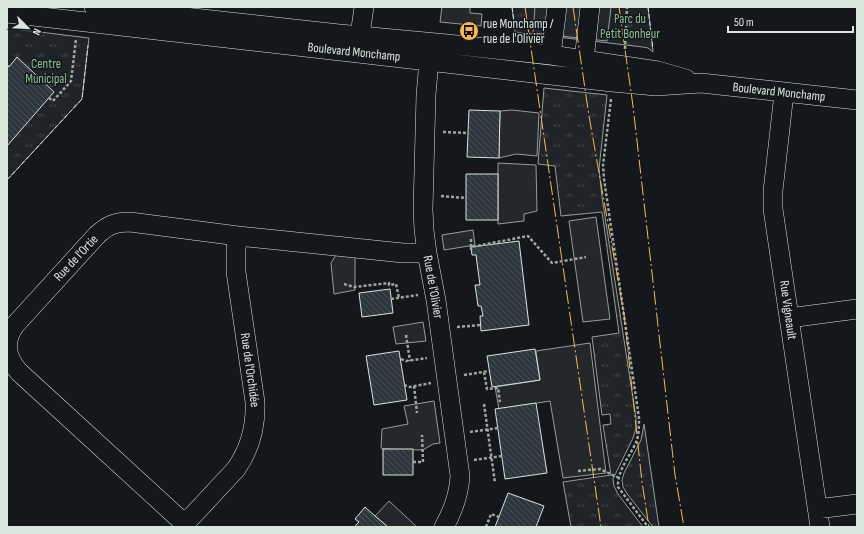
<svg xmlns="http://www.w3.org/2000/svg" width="864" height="534" viewBox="0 0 864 534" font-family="'Sofia Sans Condensed',sans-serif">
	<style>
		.grass { fill: url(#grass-tufts); stroke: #939e99 }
		.parking { fill: #24282b; stroke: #939e99 }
		.building { fill: url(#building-back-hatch); stroke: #d8e6dc }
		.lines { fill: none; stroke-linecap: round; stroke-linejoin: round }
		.minor-casing { stroke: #d8e6dc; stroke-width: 20 }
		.path { stroke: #9da8a2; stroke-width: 2.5; stroke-dasharray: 3 2; stroke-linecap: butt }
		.minor { stroke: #14181c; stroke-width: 19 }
		.fence { stroke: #d8e6dc; stroke-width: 1; stroke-dasharray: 5 2; stroke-linecap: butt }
		.power { stroke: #ffb74d; stroke-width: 1; stroke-dasharray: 14 3 2 3; stroke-linecap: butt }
		.labels { text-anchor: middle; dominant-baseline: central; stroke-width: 3; stroke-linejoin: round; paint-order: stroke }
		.park-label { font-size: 13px; fill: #8ac095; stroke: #14181c }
		.poi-label { font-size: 13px; fill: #d8e6dc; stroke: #14181c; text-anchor: start }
		.street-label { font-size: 13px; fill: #d8e6dc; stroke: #14181c }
	</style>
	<defs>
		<pattern id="grass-tufts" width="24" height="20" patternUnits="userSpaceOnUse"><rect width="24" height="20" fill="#202428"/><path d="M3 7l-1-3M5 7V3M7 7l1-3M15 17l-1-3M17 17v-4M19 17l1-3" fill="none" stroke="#404447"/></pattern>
		<pattern id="building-back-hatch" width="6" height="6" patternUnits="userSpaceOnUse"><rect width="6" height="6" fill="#2c363c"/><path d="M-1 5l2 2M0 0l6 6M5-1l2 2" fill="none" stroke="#4a5358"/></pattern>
	</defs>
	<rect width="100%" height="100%" fill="#14181c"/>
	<path class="grass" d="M 512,7 L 648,7 L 653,52 L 648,48 L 643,47 L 515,32 Z
		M 7,28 L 89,38 L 82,99 L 7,180 Z
		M 544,88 L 607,95 L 599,169 L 602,197 L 636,418 L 636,428 L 633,438 L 613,479 L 614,486 L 618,494 L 643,527 L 571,527 L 563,482 L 611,475 L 603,425 L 611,424 L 610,414 L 602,415 L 592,337 L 619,333 L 602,212 L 561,216 L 555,166 L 538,164 Z
		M 644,424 L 659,527 L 653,527 L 628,495 L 623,487 L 622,480 L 624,473 L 641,440 Z"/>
	<path class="parking" d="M 442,7 L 470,7 L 470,13 L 482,14 L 481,26 L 440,22 Z
		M 535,7 L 611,7 L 607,41 L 533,33 Z
		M 512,110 L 539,113 L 537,156 L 516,154 L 499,158 L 500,111 Z
		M 498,163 L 536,165 L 537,211 L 524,214 L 524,221 L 498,224 Z
		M 596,217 L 610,319 L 583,322 L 569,221 Z
		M 473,230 L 475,245 L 444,250 L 442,235 Z
		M 336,255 L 355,257 L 355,290 L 334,294 L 331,263 Z
		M 423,322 L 426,341 L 396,344 L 393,327 Z
		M 590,343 L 606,473 L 563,478 L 550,401 L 499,409 L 495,387 L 540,380 L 536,351 Z
		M 434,401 L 440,443 L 433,444 L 423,450 L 383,449 L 381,448 L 382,429 L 408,424 L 404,406 Z
		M 389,501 L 417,527 L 388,527 L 375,516 Z"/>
	<path class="building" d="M 17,57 L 54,92 L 7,146 L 7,64 L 9,67 Z
		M 469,110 L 500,111 L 499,158 L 467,157 Z
		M 466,174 L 498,174 L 498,220 L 466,220 Z
		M 519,241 L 529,325 L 481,331 L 480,316 L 483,316 L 481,306 L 478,306 L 475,285 L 480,285 L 476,255 L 472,255 L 471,247 Z
		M 390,289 L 393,313 L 362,317 L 359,293 Z
		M 535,349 L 540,380 L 492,387 L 487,356 Z
		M 399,351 L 407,400 L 374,405 L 366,356 Z
		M 536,403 L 547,473 L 505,479 L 495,409 Z
		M 383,449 L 413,449 L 413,475 L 383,475 Z
		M 508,493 L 544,506 L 536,527 L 495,527 Z
		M 365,507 L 375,516 L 388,527 L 354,527 L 359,522 L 355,519 Z"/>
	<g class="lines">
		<defs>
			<path id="minor" d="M 94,7 L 339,34 L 447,44 L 551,55 L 584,60 L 658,71 L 686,79
				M 7,13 L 612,82 L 656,86 L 701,83 L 857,100
				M 358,49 L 364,7
				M 430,49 L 426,95 L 423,209 L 424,230 L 427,253 L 436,300 L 460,476 C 459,494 453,511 444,527
				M 551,55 L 557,7
				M 584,60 L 590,7
				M 784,93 L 773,191 L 773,209 L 820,527
				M 789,318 L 857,309
				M 817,509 L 857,504
				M 185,524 L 19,372 C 6,357 3,342 15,325 L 97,235 C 108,225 115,222 130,222 L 238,236 L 403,253 L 427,253
				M 182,527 L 236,469 C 250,449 256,427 255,402 L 236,272 L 236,248 L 238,236"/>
		</defs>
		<use href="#minor" class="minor-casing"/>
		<path class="path" d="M 625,49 L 627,7
			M 49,98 L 53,101 L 71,81 L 76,39
			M 611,99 L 603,165 L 604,179 L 639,418 C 639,425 639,433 637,440 C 631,455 617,470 618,487 L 648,527
			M 443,132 L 468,133
			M 441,196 L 466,198
			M 471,239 L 471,247 L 528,236 L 552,263 L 586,257
			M 471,247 L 471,251
			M 344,284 L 354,287 L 389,283 L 389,285 L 396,284 L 399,298
			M 391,299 L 418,295
			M 457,327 L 481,325
			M 406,335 L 410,361
			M 401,359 L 406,361 L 427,358
			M 484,372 L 487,389 L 498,388 L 500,402
			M 464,375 L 489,371
			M 404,385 L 410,387 L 431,383
			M 414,386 L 417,413
			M 484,404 L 495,483
			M 470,432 L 498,428
			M 474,460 L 502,456
			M 413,462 L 423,462 L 422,435
			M 578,471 L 600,469 L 619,478
			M 486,527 L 491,514 L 499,517"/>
		<use href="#minor" class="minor"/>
		<path class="fence" d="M 512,7 L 515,29
			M 648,7 L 653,49
			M 7,180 L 82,99 L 88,45"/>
		<path class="power" d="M 525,7 L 601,527
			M 573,7 L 589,116 L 624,314 L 642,482 L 649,527
			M 619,7 L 633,106 L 675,475 L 684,527"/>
	</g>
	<defs>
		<symbol id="bus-disc" viewBox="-11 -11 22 22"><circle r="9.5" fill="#ffb74d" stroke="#14181c"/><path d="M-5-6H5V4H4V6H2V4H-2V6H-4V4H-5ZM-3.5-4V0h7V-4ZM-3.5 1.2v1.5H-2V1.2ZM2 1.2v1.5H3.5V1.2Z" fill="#111"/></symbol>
	</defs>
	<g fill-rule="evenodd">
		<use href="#bus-disc" x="458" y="20" width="22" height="22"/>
	</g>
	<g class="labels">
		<g class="park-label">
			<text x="630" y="19">Parc du<tspan x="630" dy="15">Petit Bonheur</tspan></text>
			<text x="46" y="64">Centre<tspan x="46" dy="15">Municipal</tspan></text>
		</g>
		<g class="poi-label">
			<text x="483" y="24">rue Monchamp /<tspan x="483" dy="15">rue de l'Olivier</tspan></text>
		</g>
		<g class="street-label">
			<text transform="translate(354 52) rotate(6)">Boulevard Monchamp</text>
			<text transform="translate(779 92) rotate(6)">Boulevard Monchamp</text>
			<text transform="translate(76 258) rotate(-47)">Rue de l'Ortie</text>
			<text transform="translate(433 287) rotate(80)">Rue de l'Olivier</text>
			<text transform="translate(788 310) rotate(82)">Rue Vigneault</text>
			<text transform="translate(250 370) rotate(82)">Rue de l'Orchidée</text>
		</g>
	</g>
	<rect width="864" height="534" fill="none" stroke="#d8e6dc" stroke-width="16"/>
	<g transform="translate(28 28) rotate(114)" stroke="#14181c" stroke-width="3" paint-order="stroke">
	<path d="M0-3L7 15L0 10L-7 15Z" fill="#d8e6dc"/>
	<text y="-6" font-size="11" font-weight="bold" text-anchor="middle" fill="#d8e6dc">N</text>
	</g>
	<path d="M728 26v6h125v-6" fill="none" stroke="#d8e6dc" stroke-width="2"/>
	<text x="734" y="26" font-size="12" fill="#d8e6dc" stroke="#14181c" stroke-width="3" paint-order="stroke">50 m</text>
</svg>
